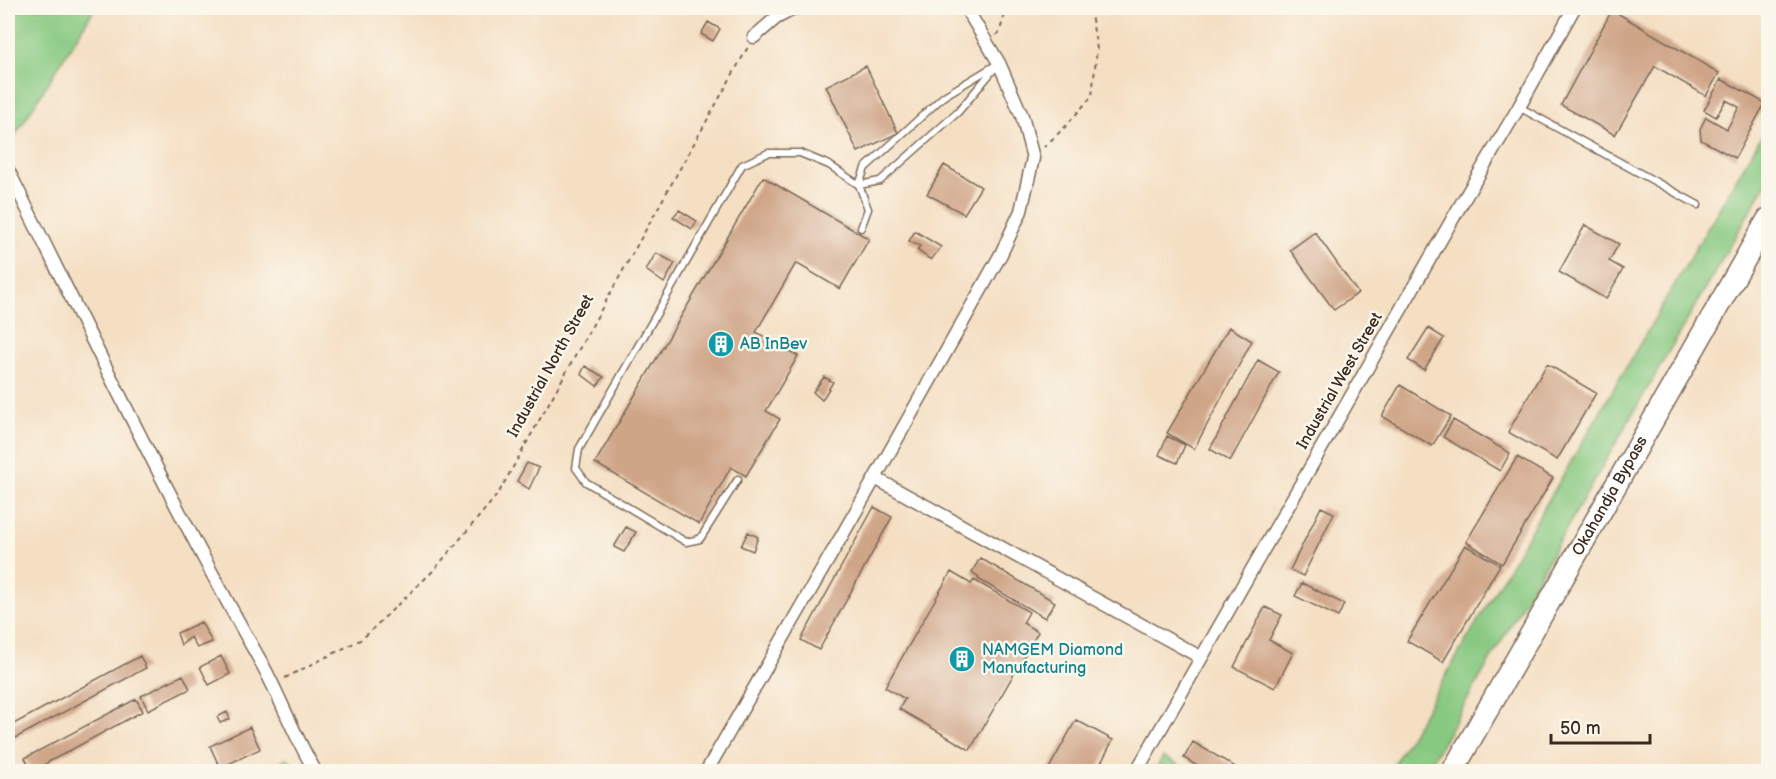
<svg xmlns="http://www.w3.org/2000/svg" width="1776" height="779" viewBox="0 0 1776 779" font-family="'Balsamiq Sans',sans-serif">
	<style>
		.green { fill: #88c981; stroke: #627a50; stroke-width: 1.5 }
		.building { fill: #cfa588 }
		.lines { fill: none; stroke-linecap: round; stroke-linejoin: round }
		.lane-casing { stroke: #7c6958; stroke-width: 9 }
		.street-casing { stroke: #7c6958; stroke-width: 15 }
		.highway-casing { stroke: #7c6958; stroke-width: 24 }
		.path { stroke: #7c6958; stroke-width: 2; stroke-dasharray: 4.5 4.5; stroke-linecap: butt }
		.lane { stroke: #fff; stroke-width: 6 }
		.street { stroke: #fff; stroke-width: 12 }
		.highway { stroke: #fff; stroke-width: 21 }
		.labels { text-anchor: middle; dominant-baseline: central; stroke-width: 5; stroke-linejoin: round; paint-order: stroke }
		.culture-label { font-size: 16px; fill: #0d838f; stroke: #fbf7ec; text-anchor: start }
		.street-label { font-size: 16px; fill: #3b2a1e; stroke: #fbf7ec }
	</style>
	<rect width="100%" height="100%" fill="#fbf7ec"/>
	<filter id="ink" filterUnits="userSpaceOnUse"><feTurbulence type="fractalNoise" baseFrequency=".0167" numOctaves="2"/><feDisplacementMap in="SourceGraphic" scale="12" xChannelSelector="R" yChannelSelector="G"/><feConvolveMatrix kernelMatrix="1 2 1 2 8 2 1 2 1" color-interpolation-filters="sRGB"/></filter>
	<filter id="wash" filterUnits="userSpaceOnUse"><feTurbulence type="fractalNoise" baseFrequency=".008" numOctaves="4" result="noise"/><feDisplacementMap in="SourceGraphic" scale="24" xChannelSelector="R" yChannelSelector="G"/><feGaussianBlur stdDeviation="1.35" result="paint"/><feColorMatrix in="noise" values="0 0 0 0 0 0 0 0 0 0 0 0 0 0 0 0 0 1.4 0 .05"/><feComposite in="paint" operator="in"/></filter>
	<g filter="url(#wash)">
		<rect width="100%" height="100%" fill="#f4dfc3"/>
		<path class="green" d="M 8,8 L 95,8 L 8,147 Z
			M 1768,125 L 1768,180 L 1426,771 L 1390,771 Z
			M 1163,757 L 1190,771 L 1155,771 Z
			M 287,758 L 298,771 L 263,771 Z"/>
		<g id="blocks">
			<path class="building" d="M 1612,10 L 1719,73 L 1706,96 L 1655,66 L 1615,135 L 1561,105 Z
				M 708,22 L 720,29 L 713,41 L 701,34 Z
				M 866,66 L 898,133 L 858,152 L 826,86 Z
				M 1721,79 L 1765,103 L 1735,158 L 1701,140 L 1700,129 L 1706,117 L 1727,129 L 1739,107 L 1726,100 L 1716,117 L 1704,110 Z
				M 944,165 L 981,187 L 964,214 L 927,194 Z
				M 763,177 L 869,239 L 840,289 L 796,263 L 756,332 L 798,356 L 766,411 L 780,419 L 746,476 L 731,467 L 699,524 L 595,463 Z
				M 679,210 L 697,221 L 692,229 L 673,217 Z
				M 1585,225 L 1619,244 L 1609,261 L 1623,269 L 1606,299 L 1559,272 Z
				M 915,231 L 941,247 L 931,260 L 917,250 L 920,246 L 909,241 Z
				M 1315,232 L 1358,293 L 1334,310 L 1290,250 Z
				M 656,253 L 675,263 L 664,283 L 646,270 Z
				M 1229,327 L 1252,341 L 1194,449 L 1167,433 Z
				M 1428,328 L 1444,338 L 1424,370 L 1408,360 Z
				M 1258,360 L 1279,372 L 1230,461 L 1210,449 Z
				M 1547,364 L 1596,393 L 1557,460 L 1508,432 Z
				M 585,366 L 604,377 L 597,386 L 581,374 Z
				M 824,377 L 833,382 L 822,400 L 813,392 Z
				M 1400,385 L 1451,416 L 1432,446 L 1382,416 Z
				M 1453,420 L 1510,453 L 1500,471 L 1443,437 Z
				M 1167,436 L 1185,445 L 1177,463 L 1159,455 Z
				M 1517,457 L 1553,478 L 1502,564 L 1466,542 Z
				M 527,463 L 539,468 L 529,489 L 517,481 Z
				M 874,507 L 892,517 L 819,650 L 801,640 Z
				M 1321,507 L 1334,513 L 1303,576 L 1290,570 Z
				M 626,527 L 636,532 L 624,552 L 614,547 Z
				M 748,532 L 758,537 L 753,551 L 741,546 Z
				M 1465,545 L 1500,565 L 1443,662 L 1407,641 Z
				M 980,558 L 1055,602 L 1045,618 L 978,579 L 979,577 L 972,572 Z
				M 951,572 L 971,584 L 974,580 L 1029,612 L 1023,623 L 1038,632 L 970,750 L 899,709 L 905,699 L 885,687 Z
				M 1302,583 L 1344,604 L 1338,617 L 1295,596 Z
				M 1265,607 L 1282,615 L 1269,640 L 1293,653 L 1275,688 L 1234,667 Z
				M 201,622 L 212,642 L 197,648 L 191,637 L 181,645 L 177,633 Z
				M 140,656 L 146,668 L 8,742 L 8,727 Z
				M 221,656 L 230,674 L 209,685 L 200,667 Z
				M 183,675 L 190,689 L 148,710 L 141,696 Z
				M 136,699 L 143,711 L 32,771 L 25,758 Z
				M 227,712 L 230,719 L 220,723 L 217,717 Z
				M 1076,720 L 1113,740 L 1096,772 L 1047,772 Z
				M 250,727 L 260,749 L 220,768 L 210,746 Z
				M 1193,742 L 1244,772 L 1207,772 L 1184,758 Z"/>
		</g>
	</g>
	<g filter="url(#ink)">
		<use href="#blocks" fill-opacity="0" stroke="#7c6958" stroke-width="1.5"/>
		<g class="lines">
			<defs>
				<path id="lane" d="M 999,63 L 958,112 L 880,181 L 859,185 L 865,168 L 944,96 Z
					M 1519,107 L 1698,205
					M 738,479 L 700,539 L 686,542 L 586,482 L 576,468 L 579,449 L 742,165 L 768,153 L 800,153 L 829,165 L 859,185 L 868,209 L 861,228"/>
				<path id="street" d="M 754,37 L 776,18 L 795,8
					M 8,170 C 90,335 170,502 261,662 C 281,698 294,737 316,772
					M 875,478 L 1200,657
					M 706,772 L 875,478 L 1001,254 L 1021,211 L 1033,158 L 1022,116 L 999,63 L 966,8
					M 1136,772 L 1460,206 L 1519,107 L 1574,8"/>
				<g id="highway">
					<path id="s1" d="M 1452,772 L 1768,219"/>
				</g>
			</defs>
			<use href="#lane" class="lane-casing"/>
			<use href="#street" class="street-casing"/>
			<use href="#highway" class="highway-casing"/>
			<path class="path" d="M 996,35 L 999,33 L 1007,8
				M 1044,147 L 1064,128 L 1092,96 L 1097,49 L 1090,8
				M 285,678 L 362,639 L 434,570 L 498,494 L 748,47"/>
			<use href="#lane" class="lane"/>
			<use href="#street" class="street"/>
			<use href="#highway" class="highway"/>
		</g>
	</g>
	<defs>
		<symbol id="building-disc" viewBox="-11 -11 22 22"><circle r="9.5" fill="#0f9aa8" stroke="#fbf7ec"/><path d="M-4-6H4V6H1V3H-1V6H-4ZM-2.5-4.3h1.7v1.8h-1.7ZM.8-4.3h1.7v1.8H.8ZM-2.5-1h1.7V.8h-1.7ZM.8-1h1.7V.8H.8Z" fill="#fff"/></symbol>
	</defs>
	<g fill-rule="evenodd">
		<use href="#building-disc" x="706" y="329" width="30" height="30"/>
		<use href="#building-disc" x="947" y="644" width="30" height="30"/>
	</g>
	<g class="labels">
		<g class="culture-label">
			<text x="740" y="344">AB InBev</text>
			<text x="982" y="650">NAMGEM Diamond<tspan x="982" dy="18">Manufacturing</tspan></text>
		</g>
		<g class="street-label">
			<text transform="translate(551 366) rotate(-61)">Industrial North Street</text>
			<text transform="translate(1340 381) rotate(-60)">Industrial West Street</text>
			<text stroke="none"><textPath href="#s1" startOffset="318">Okahandja Bypass</textPath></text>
		</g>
	</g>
	<rect width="1776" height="779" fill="none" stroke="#fbf7ec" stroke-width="30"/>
	<path d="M1551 734v9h99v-9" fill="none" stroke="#3b2a1e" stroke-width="3"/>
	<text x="1560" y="734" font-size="18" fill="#3b2a1e" stroke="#fbf7ec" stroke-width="4.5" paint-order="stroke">50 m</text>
</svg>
